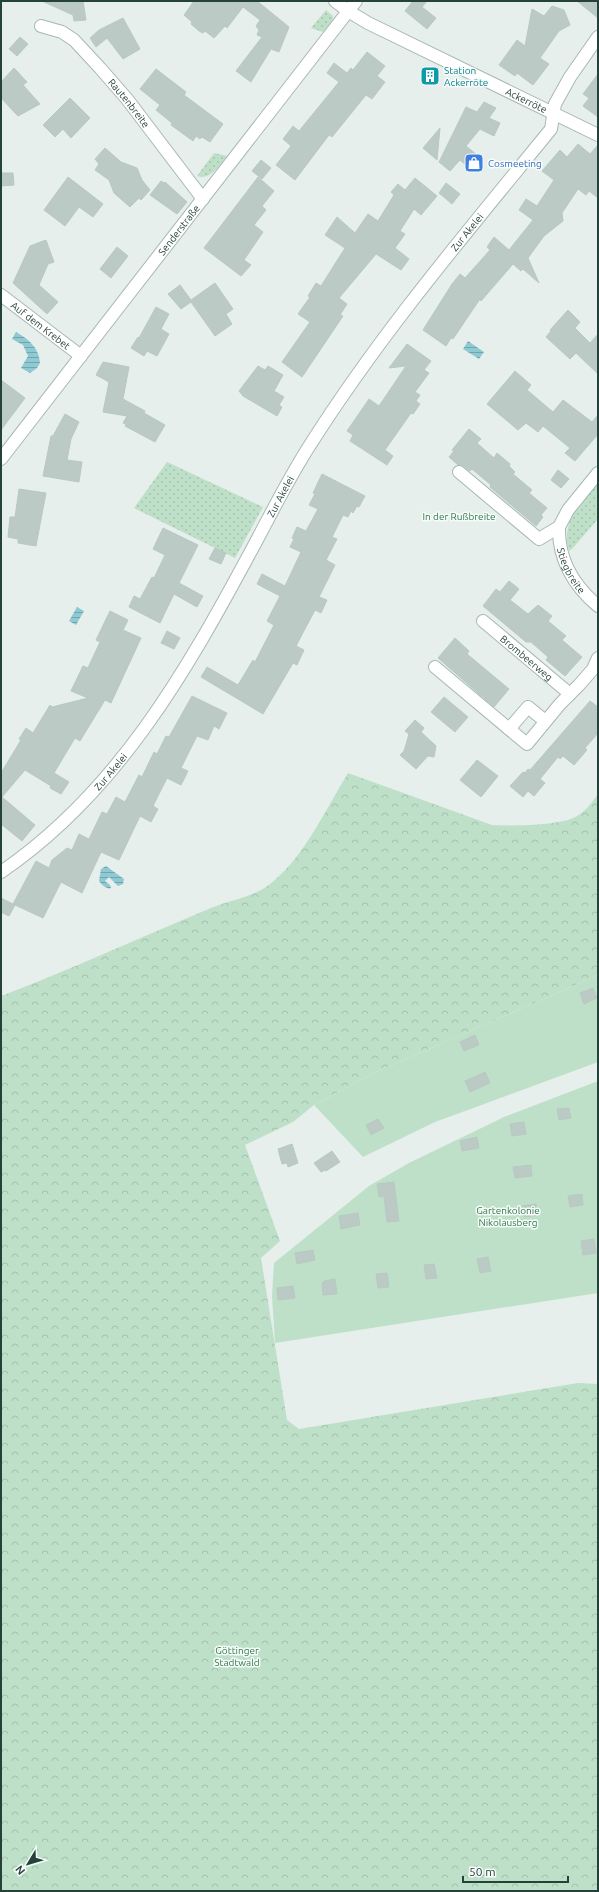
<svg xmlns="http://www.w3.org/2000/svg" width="599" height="1892" viewBox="0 0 599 1892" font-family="Ubuntu,sans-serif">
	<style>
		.grass { fill: url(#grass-dots) }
		.forest { fill: url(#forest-crowns) }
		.garden { fill: #bfe0c8 }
		.water { fill: url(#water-rules) }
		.building { fill: #bbcac4; stroke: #b8c9c2 }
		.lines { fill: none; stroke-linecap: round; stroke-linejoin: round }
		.minor-casing { stroke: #a8b8b2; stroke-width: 14 }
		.minor { stroke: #fff; stroke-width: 12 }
		.labels { text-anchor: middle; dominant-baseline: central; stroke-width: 3; stroke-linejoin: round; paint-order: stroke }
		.culture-label { font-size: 10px; fill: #0d838f; stroke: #f7fbf9; text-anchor: start }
		.street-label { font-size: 10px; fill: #24423a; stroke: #f7fbf9 }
		.shop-label { font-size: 10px; fill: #366cbe; stroke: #f7fbf9; text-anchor: start }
		.park-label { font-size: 10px; fill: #2d7a4b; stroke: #f7fbf9 }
	</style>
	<defs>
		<pattern id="grass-dots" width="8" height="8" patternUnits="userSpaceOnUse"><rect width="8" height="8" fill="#bfe0c8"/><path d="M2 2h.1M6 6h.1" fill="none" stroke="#a4c1ad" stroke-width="1.8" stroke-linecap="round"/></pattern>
		<pattern id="forest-crowns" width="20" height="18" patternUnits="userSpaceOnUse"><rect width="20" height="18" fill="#bfe0c8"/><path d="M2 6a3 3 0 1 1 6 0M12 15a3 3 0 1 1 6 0" fill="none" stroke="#a4c1ad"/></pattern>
		<pattern id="water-rules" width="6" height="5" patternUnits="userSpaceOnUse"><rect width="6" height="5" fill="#8ec9d4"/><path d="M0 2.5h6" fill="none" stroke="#74a5ad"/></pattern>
	</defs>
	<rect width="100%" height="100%" fill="#e6efeb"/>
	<path class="grass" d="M 326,10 L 333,16 L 333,20 L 323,32 L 311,28 Z
		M 214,153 L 227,156 C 220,165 210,181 197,176 Z
		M 167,462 L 263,507 L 235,558 L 134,508 Z
		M 598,482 L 598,519 L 572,549 L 569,551 C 560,522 581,504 598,482 Z"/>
	<path class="forest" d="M 348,773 L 492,825 C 511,826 562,826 577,816 C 586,811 592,802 598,794 L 598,975 L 372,1074 L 314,1105 L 293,1122 L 245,1145 L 280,1241 L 261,1258 L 287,1420 L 299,1429 L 578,1383 L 598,1384 L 598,1891 L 1,1891 L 1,996 C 72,969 141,937 211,908 C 230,900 254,897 270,884 C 303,859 326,809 348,773 Z"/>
	<path class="garden" d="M 598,975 L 598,1062 L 435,1122 L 363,1157 L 314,1105 L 372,1074 Z
		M 598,1081 L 598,1293 L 275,1343 L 272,1296 L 274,1263 L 369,1186 L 409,1163 L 504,1117 Z"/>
	<path class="water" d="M 16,332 C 28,339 39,347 40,363 L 37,368 L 30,373 L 21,368 L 28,356 L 23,345 L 12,339 Z
		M 468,341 L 484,352 L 479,359 L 463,349 Z
		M 77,607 L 84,611 L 76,625 L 69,621 Z
		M 106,866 L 124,879 L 123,884 L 118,886 L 109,877 L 105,881 L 110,885 L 111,888 C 107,890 101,884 99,881 L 101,869 Z"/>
	<path class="building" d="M 42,1 L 83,1 L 86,20 L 74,21 L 73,15 Z
		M 194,1 L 257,1 L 289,27 L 279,52 L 271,49 L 251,82 L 236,71 L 262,37 L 257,35 L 259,30 L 256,26 L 260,20 L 243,7 L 227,28 L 225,26 L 214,38 L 205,31 L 203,33 L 199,31 L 191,24 L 192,22 L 184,15 Z
		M 413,1 L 427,1 L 422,7 L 436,18 L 427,29 L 405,11 Z
		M 577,1 L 598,1 L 598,18 Z
		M 552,6 L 564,10 L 570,25 L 559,31 L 540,58 L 549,64 L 533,85 L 517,73 L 515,76 L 499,65 L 517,40 L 525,46 L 532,9 L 544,16 Z
		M 123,18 L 140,49 L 123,59 L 107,38 L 96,47 L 90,38 L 99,30 Z
		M 20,37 L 28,44 L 17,56 L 9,49 Z
		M 367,52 L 385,66 L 377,76 L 385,82 L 372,99 L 366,95 L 332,137 L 329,135 L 295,180 L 276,165 L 291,146 L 283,139 L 293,126 L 299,131 L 339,82 L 327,73 L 334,63 L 347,73 L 351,68 L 353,70 Z
		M 14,68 L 27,82 L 23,85 L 40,104 L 18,116 L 1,98 L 1,82 Z
		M 156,69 L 186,92 L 184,95 L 223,124 L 210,142 L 202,137 L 200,139 L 196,136 L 193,141 L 171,125 L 172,123 L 156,110 L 160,105 L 140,89 Z
		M 598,74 L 598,117 L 583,106 L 589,98 L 583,94 Z
		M 70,98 L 90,118 L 71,138 L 63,129 L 55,137 L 43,125 Z
		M 484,102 L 496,108 L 489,118 L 500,123 L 494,136 L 480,129 L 466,146 L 482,159 L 472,170 L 460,160 L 450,171 L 439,162 L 466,107 L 477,112 Z
		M 440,128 L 437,160 L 423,148 Z
		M 578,144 L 590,154 L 598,145 L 598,198 L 589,191 L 586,195 L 578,189 L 562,213 L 563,221 L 544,236 L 528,258 L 539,283 L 523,269 L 521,271 L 513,264 L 481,301 L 480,299 L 453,339 L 451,338 L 446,346 L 423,330 L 452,284 L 460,274 L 465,278 L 490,250 L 487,247 L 494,237 L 509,250 L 533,220 L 519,210 L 526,199 L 537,206 L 554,180 L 542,171 L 560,150 L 567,157 Z
		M 105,148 L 121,162 L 137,168 L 142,180 L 150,190 L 141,200 L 139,198 L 130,207 L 114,193 L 109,180 L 95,170 L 99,164 L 95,159 Z
		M 261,160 L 271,168 L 262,179 L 252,171 Z
		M 1,173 L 13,173 L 14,185 L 1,186 Z
		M 68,177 L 103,204 L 93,217 L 79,207 L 65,226 L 44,210 Z
		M 258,177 L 274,191 L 262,206 L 266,210 L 254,225 L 263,232 L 244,260 L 251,265 L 241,276 L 204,248 Z
		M 415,178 L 437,196 L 421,215 L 414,209 L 400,231 L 405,234 L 395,248 L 409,259 L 401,270 L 376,254 L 339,298 L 347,304 L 340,315 L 343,316 L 302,377 L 282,362 L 310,322 L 298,314 L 310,297 L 308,296 L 316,283 L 321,286 L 345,248 L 325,235 L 337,217 L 355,233 L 368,214 L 378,221 L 394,195 L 391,192 L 398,184 L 405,190 Z
		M 161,181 L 164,183 L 165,182 L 187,202 L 177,214 L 150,195 Z
		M 446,183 L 460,194 L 452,204 L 439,193 Z
		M 46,240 L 54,262 L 48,264 L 39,285 L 58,302 L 47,314 L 13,283 L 30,246 Z
		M 117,247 L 128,256 L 111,278 L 100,269 Z
		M 215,283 L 233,309 L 226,314 L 232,324 L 215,336 L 191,302 L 181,309 L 168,294 L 180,285 L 191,300 Z
		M 156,307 L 169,314 L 161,329 L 169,334 L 157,356 L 147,351 L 144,356 L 131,348 L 138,337 L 139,338 Z
		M 568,310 L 580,322 L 575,328 L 590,343 L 598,334 L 598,374 L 576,353 L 570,359 L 546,337 L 551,331 L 550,330 Z
		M 407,344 L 431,361 L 424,370 L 429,373 L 415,392 L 420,395 L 416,401 L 420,404 L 413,414 L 411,413 L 385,450 L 393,456 L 387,465 L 350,441 L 353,435 L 347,431 L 369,399 L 379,406 L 406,366 L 389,368 Z
		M 103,362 L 129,367 L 123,399 L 145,411 L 144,413 L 165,425 L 155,442 L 125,426 L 126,424 L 123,423 L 127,416 L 103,412 L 109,382 L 96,375 Z
		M 258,366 L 265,370 L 268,366 L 283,375 L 274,391 L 284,397 L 279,405 L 282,407 L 277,416 L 243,396 L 239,391 Z
		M 515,371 L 531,385 L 527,390 L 553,412 L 563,400 L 592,422 L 598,415 L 598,434 L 575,461 L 565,453 L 570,448 L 543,426 L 538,432 L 526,423 L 518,430 L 487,404 Z
		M 1,380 L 25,398 L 1,430 Z
		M 65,414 L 79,422 L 71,439 L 67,460 L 82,462 L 79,482 L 43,476 L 51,436 L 53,436 Z
		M 469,429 L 481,439 L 477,443 L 494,458 L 497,453 L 510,464 L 509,466 L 515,472 L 513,474 L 532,490 L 529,493 L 547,508 L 541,515 L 543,517 L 536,526 L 490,487 L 491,485 L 472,469 L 470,471 L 463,466 L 458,465 L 449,457 L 454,451 L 452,450 Z
		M 558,470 L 569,479 L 561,488 L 551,480 Z
		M 322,474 L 365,496 L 359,507 L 357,506 L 353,513 L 351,511 L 348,517 L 343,515 L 332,537 L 337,539 L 326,560 L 335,565 L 319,597 L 327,600 L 321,613 L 315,610 L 296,646 L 304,650 L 297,665 L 293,663 L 263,714 L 201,677 L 207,667 L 238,685 L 253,660 L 255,662 L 274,625 L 267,621 L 280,596 L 257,584 L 262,574 L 285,586 L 301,552 L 290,547 L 294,539 L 292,538 L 297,527 L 306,531 L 318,509 L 309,505 L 315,494 L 313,493 Z
		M 19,489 L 46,493 L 36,546 L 18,543 L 18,539 L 8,537 L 10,517 L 15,517 Z
		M 163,528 L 198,545 L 179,583 L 203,596 L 197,607 L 174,594 L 160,623 L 129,607 L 134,596 L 140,599 L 152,577 L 154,578 L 165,555 L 153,549 Z
		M 215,548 L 226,553 L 221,564 L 209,559 Z
		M 509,581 L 519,589 L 510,600 L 528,614 L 538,605 L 552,616 L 548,621 L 566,636 L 562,640 L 582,657 L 565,676 L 546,660 L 548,657 L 531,642 L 526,642 L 483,606 L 496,589 L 500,592 Z
		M 110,611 L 128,620 L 123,630 L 141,638 L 111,703 L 105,700 L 80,741 L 75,738 L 54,773 L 69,782 L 61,794 L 50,788 L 51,786 L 25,770 L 2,797 L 35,825 L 22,841 L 1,824 L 1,773 L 21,740 L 19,739 L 26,728 L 33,733 L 50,705 L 52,707 L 88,698 L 71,691 L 83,666 L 88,668 L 100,642 L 96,640 Z
		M 167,631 L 180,638 L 174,649 L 161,643 Z
		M 455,638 L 469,651 L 467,654 L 509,689 L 494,707 L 438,658 Z
		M 192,696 L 227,713 L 219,729 L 214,726 L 208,740 L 197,736 L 181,768 L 188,771 L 181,785 L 167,778 L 153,806 L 158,809 L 151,822 L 140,816 L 119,860 L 101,852 L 82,893 L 61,882 L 43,918 L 13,904 L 36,861 L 49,868 L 52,860 L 67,848 L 72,850 L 79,834 L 89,839 L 102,812 L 107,814 L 116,797 L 125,802 L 139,775 L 142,777 L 154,752 L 157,754 L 166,736 L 169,737 Z
		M 444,697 L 468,717 L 455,732 L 431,712 Z
		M 590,701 L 598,707 L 598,733 L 585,748 L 587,750 L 574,765 L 563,756 L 560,759 L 558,757 L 540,779 L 545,783 L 534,796 L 528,791 L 523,797 L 510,786 L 523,772 L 525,773 L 528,769 L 530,770 Z
		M 415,720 L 424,728 L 421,732 L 436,746 L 434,757 L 428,756 L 416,769 L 400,755 L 404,751 L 409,734 L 405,731 Z
		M 477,760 L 498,776 L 481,797 L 460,780 Z
		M 1,898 L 15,905 L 9,916 L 1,912 Z
		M 593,988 L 597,998 L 584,1004 L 580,993 Z
		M 475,1035 L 479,1045 L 464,1051 L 460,1042 Z
		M 485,1072 L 490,1083 L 470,1092 L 465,1081 Z
		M 569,1108 L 571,1118 L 559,1120 L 557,1109 Z
		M 378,1119 L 384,1128 L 371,1135 L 366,1125 Z
		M 524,1122 L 526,1134 L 512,1136 L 510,1124 Z
		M 477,1137 L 479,1148 L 462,1151 L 460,1141 Z
		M 292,1144 L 298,1163 L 288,1167 L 287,1163 L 282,1164 L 278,1149 Z
		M 332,1151 L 340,1162 L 326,1171 L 325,1170 L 321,1172 L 314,1163 Z
		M 531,1165 L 532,1176 L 515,1178 L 513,1167 Z
		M 394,1182 L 399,1221 L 387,1222 L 384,1196 L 379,1197 L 377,1184 Z
		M 582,1194 L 583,1205 L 570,1207 L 568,1196 Z
		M 536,1204 L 537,1215 L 524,1217 L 522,1206 Z
		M 358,1213 L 360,1225 L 341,1229 L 339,1216 Z
		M 594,1239 L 596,1253 L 583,1255 L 581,1241 Z
		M 313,1250 L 315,1260 L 297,1264 L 295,1253 Z
		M 488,1257 L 491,1271 L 480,1273 L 477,1259 Z
		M 434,1264 L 437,1278 L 426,1279 L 424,1265 Z
		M 387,1273 L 389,1287 L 378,1288 L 376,1274 Z
		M 335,1279 L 337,1294 L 323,1295 L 322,1283 L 324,1282 L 324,1281 Z
		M 293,1286 L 295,1298 L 278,1300 L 277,1288 Z"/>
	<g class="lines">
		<defs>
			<g id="minor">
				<path id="s1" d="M 335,1 L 348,11 L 368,23 L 598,135"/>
				<path id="s2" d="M 41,26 L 62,32 L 74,40 L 100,68 L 127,99 L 203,199"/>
				<path id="s3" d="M 1,295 L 81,356"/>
				<path id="s4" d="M 1,459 L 356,1"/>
				<path d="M 459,472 L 539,539 L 559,527 L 568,510 L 598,473"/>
				<path id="s5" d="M 559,527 C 558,559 574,586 598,606"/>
				<path id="s6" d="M 483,621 L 570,694"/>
				<path d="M 435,667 L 527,744 L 560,704 L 579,685 L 593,669 L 598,658"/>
				<path d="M 509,729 L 528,707 L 545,721"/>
				<path id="s7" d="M 1,872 C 117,793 186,672 251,551 C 270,516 288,479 310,445 C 381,333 467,232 551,129 L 555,104 L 570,77 L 598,37"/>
			</g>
		</defs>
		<use href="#minor" class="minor-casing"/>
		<use href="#minor" class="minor"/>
	</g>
	<defs>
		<symbol id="building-square" viewBox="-11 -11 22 22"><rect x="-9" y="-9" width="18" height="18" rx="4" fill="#0f9aa8" stroke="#f7fbf9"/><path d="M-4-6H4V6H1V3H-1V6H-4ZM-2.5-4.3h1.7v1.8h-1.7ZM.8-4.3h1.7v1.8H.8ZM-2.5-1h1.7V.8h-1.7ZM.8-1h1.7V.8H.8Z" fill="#fff"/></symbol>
		<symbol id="shop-square" viewBox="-11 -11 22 22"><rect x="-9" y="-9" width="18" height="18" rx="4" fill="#3f7fe0" stroke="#f7fbf9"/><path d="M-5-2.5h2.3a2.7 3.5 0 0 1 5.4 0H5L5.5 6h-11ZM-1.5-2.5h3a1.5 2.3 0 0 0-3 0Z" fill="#fff"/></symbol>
	</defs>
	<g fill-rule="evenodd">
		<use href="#building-square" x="419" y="65" width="22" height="22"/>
		<use href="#shop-square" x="463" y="152" width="22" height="22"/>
	</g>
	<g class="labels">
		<g class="culture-label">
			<text x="444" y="70">Station<tspan x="444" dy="12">Ackerröte</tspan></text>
		</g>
		<g class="street-label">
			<text stroke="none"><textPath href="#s1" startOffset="216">Ackerröte</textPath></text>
			<text stroke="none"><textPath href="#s2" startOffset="120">Rautenbreite</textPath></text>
			<text stroke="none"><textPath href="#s4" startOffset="290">Senderstraße</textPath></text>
			<text stroke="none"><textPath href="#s7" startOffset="797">Zur Akelei</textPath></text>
			<text stroke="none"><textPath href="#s3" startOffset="50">Auf dem Krebet</textPath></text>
			<text stroke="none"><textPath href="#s7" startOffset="473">Zur Akelei</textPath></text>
			<text stroke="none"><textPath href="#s5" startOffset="46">Stiegbreite</textPath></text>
			<text stroke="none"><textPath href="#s6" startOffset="57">Brombeerweg</textPath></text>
			<text stroke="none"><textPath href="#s7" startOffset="149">Zur Akelei</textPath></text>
		</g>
		<g class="shop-label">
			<text x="488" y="163">Cosmeeting</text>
		</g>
		<g class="park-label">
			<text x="459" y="516">In der Rußbreite</text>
			<text x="508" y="1210">Gartenkolonie<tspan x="508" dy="12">Nikolausberg</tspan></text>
			<text x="237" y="1650">Göttinger<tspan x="237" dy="12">Stadtwald</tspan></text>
		</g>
	</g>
	<rect width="599" height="1892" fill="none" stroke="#24423a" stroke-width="4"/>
	<g transform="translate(28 1864) rotate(232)" stroke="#f7fbf9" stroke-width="3" paint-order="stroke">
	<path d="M0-3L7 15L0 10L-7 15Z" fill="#24423a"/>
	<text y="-6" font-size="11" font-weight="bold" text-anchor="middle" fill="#24423a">N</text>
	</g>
	<path d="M463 1876v6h105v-6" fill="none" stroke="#24423a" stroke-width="2"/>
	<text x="469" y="1876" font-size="12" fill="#24423a" stroke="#f7fbf9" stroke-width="3" paint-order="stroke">50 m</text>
</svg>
